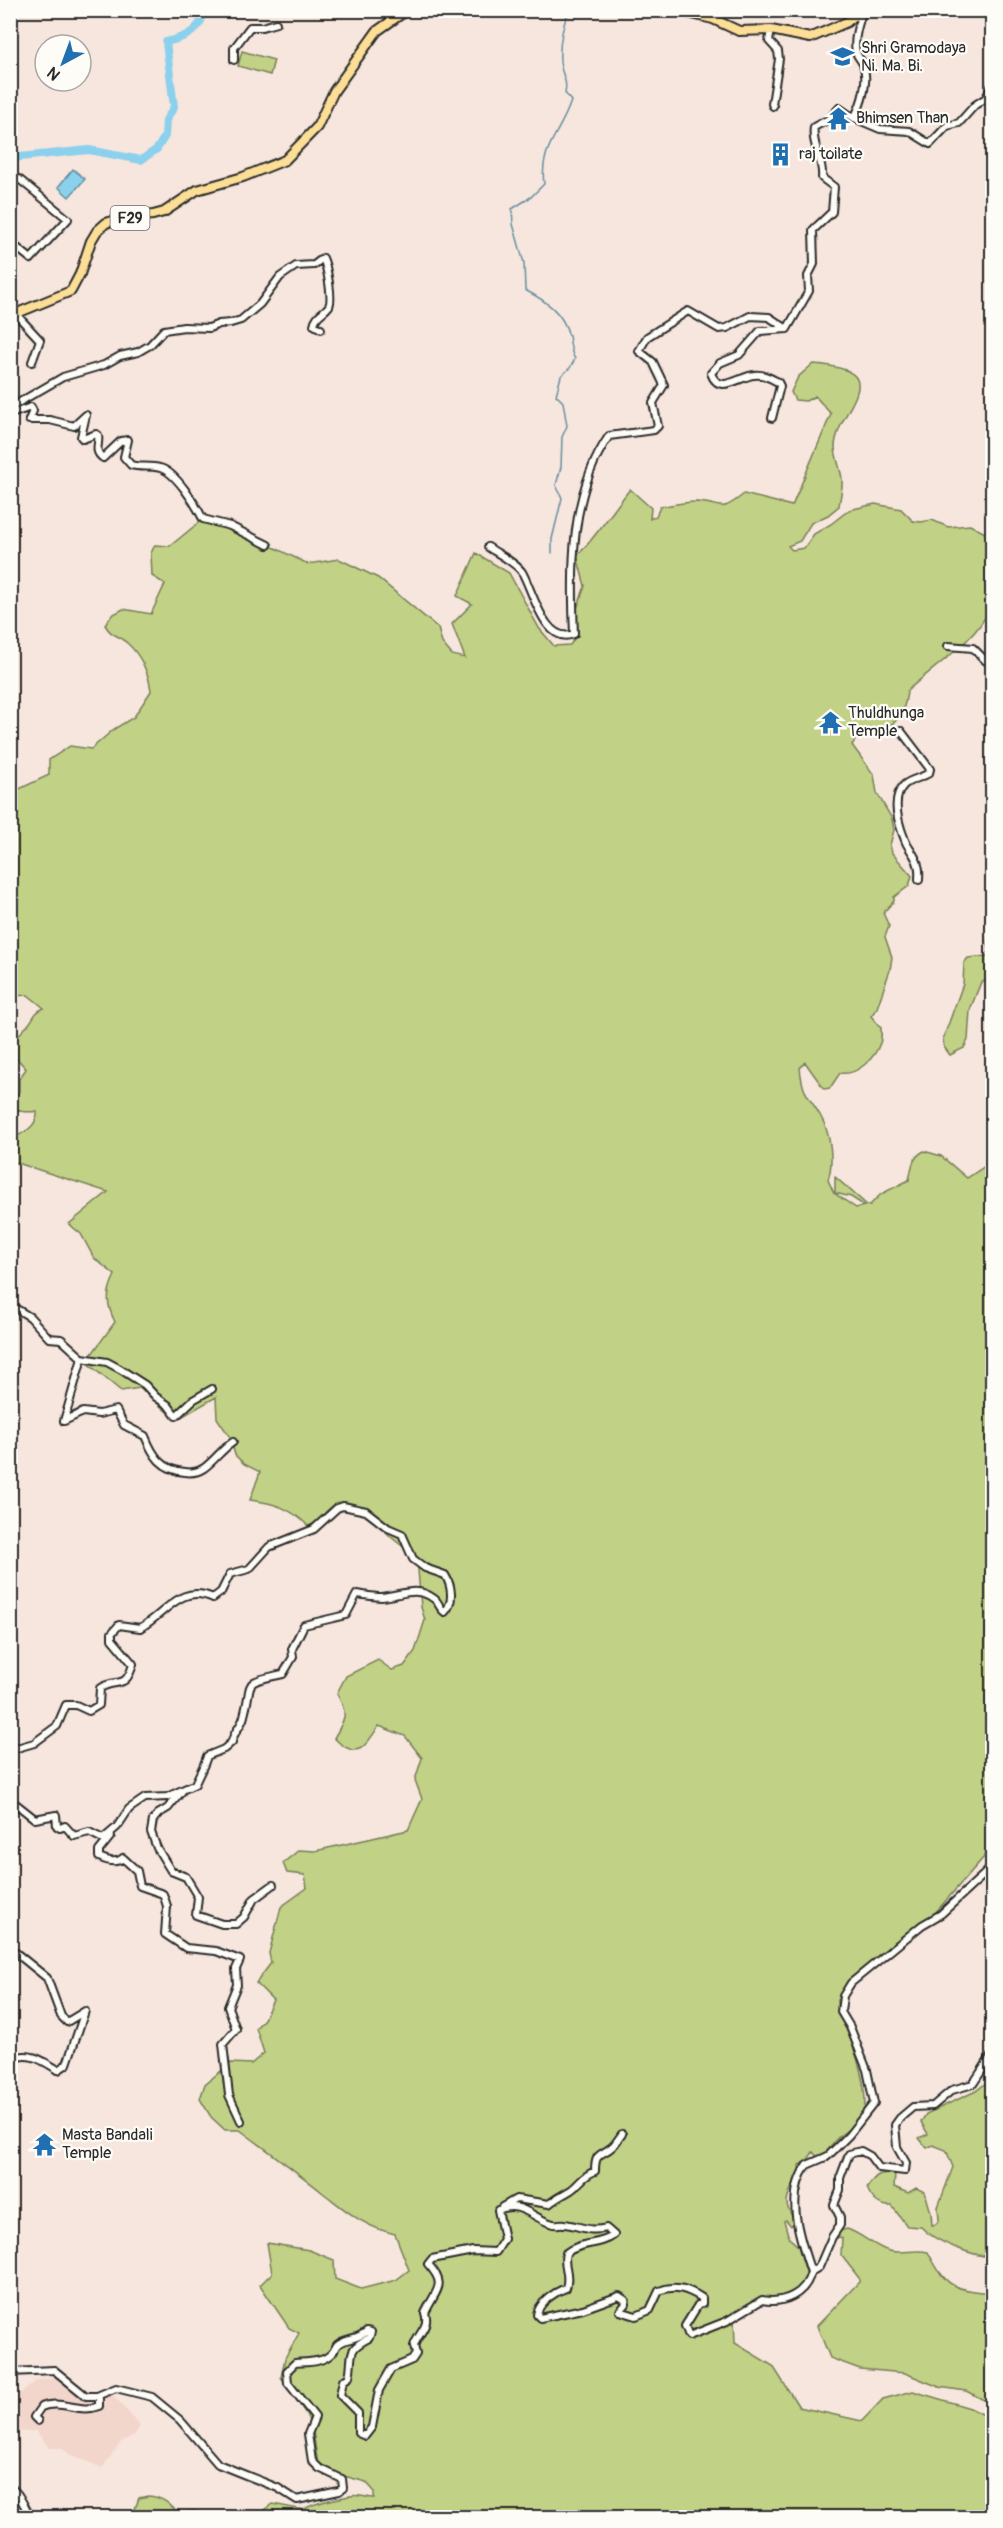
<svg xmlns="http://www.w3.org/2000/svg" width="1003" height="2528" viewBox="0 0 1003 2528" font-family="Pangolin,sans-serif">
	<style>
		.built { fill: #f3d6cb }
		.green { fill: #c1d185; stroke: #767e58; stroke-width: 1.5 }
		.water { fill: #8bd0ed; stroke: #658e9f; stroke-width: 1.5 }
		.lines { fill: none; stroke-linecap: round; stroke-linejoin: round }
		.stream { stroke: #658e9f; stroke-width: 1.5 }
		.river { stroke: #8bd0ed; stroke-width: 8 }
		.minor-casing { stroke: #2b2b2b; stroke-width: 10 }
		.major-casing { stroke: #2b2b2b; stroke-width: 12 }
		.minor { stroke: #fdfcf7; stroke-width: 6 }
		.major { stroke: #fcde96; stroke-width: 8 }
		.labels { text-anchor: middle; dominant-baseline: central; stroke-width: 4.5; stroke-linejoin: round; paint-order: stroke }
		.shield { fill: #fdfcf7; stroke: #6a6a68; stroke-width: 1.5 }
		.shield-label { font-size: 15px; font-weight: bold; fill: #2b2b2b }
		.poi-label { font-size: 16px; fill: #2b2b2b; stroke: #fdfcf7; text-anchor: start }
	</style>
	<rect width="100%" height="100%" fill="#f7e6dd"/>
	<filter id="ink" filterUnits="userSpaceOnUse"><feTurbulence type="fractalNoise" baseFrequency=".0167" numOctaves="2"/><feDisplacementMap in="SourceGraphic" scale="12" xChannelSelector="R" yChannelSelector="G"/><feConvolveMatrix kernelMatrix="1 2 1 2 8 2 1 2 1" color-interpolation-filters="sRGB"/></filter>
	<g filter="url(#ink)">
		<path class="built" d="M 60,2377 L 85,2397 L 112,2395 L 116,2398 L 140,2426 L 135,2435 L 122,2441 L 102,2468 L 69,2454 L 62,2448 L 49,2448 L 36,2431 L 14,2432 L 11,2428 L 11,2400 L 38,2380 Z"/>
		<path class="green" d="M 242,51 L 274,60 L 270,75 L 238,66 Z
			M 813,364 C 899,370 836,409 835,447 C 835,457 841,469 842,479 C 843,488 840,498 839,506 L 828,515 L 811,523 L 800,541 L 788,546 L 792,550 L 804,548 L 814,534 L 831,524 L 849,510 L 875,504 L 901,509 L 913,521 L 921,522 L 932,520 L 948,527 L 970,525 L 987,534 C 989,555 996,589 989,609 C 978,640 931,668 907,691 C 904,722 890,731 860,733 L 852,745 L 874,775 L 877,793 L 892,819 L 894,830 L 890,845 L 892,853 L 912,876 L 909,886 L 894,897 L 894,901 L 883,913 L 889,926 L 885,937 L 892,957 L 890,970 L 877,1008 L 871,1016 L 881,1028 C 881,1033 882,1039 880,1043 C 875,1058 857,1076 840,1073 L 830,1088 L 824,1089 L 805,1062 L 800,1068 C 803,1096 808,1094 820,1115 C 831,1134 834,1161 828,1180 L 834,1193 L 856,1208 L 865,1206 L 851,1197 L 835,1193 L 835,1177 L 867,1205 L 870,1205 L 881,1194 L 909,1180 C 912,1168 911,1158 924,1151 L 941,1156 L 967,1178 L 991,1162 L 992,1147 L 992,1845 L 988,1846 L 984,1857 L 935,1913 L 887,1950 L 837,2000 C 836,2016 845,2024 850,2038 C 857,2056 872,2102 861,2118 C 853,2128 840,2133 833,2143 C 827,2152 830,2151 819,2159 L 813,2152 L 807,2161 L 799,2165 C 801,2180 786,2189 787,2204 C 788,2210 793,2216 794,2223 L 791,2226 L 786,2220 L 784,2221 L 789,2238 L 798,2246 L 807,2275 L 804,2286 L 783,2300 C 757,2297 751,2299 734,2318 L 735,2343 L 773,2366 L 799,2407 L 862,2421 L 883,2399 L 913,2391 L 970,2408 L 992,2419 L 992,2517 L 255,2517 L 273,2504 L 304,2510 C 311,2503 339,2498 350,2496 C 357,2494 367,2498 374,2498 L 374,2491 L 366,2482 L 329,2472 L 318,2465 L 313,2431 L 306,2414 L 281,2377 L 285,2358 L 299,2333 L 289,2328 L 260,2285 L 272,2273 L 267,2243 L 309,2250 L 334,2260 L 335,2279 L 361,2289 L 396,2280 L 409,2270 L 395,2234 C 364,2227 348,2212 323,2193 C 296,2171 268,2151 240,2130 L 225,2130 L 211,2117 L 200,2099 L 205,2084 L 231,2063 L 251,2064 L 264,2053 L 256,2028 L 264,2019 L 273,2000 L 256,1983 L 271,1963 L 269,1953 L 281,1907 L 307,1888 L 305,1875 L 287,1873 L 283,1863 L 299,1850 L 315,1851 L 408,1830 L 422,1799 L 415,1780 L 422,1758 L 405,1736 L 379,1726 C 364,1748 357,1761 334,1738 C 346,1718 348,1714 337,1693 L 346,1676 L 378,1660 L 392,1670 L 404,1666 L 415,1651 L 425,1620 L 421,1607 L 417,1557 C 408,1550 399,1544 391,1537 C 375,1522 363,1498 337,1504 C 325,1507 324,1521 308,1526 C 291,1508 274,1503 250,1500 L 260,1472 L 244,1464 L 235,1455 L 230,1437 L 217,1418 L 216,1397 L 176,1420 L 140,1388 L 121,1391 L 86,1362 L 115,1322 C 106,1304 106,1293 115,1275 L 94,1258 L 81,1234 L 69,1224 L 108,1192 L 11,1161 L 14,1153 L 11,1150 L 11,1139 C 22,1134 38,1127 37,1112 C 27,1111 17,1115 13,1103 L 19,1091 L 19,1079 L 26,1069 C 23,1064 20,1062 16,1058 C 5,1045 20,1034 28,1025 C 35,1017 33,1013 44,1008 L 28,995 L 14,996 L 11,994 L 11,797 L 19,789 L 49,775 L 49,760 L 70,746 L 91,749 L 114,729 L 134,717 L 151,691 C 149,674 141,655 127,643 C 118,634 112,637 105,625 L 112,615 L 123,609 L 151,614 L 165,584 L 152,576 L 151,553 L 155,545 L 170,546 L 203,519 L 230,526 L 308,564 L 339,559 L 378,578 L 438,628 L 442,643 L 452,655 L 465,658 L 452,624 L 472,604 L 457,596 L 476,553 L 509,573 L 539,628 L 554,646 L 570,645 L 576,636 L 575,614 L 585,586 L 577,556 C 597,535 612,512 630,489 L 651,508 L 650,519 L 656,516 L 660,507 C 670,505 688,502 697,502 C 724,503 718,515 744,494 L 792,506 L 831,414 L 815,396 L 806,401 L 795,400 L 791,392 L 798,377 Z
			M 992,934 L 992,980 L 981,982 L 970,1010 L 968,1040 L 964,1048 L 950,1055 L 944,1047 L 943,1039 L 963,984 L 964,963 L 968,958 L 987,956 L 989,951 L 988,939 Z
			M 992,2078 L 992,2257 C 973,2256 935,2242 921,2227 L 907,2226 L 892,2206 C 879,2207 872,2200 867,2188 C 876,2174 879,2172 895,2174 L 894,2187 L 908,2193 L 916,2188 L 925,2192 L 931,2213 L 932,2225 L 936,2224 L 939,2220 L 938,2207 L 953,2167 L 946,2150 L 933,2145 L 927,2148 L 919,2138 L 928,2134 L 921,2122 L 926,2114 L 976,2091 Z
			M 847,2229 C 862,2234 873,2246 889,2251 C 902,2254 915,2249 928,2252 C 947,2288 952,2289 992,2293 L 992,2404 L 966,2391 L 939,2387 L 905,2373 L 860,2369 L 830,2358 L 817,2326 L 859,2282 L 859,2278 L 841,2255 L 842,2238 L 839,2237 L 833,2240 L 836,2232 Z
			M 148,2496 C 162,2497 169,2503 178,2513 L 194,2511 L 209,2517 L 128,2517 L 135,2509 L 139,2498 Z"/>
		<path class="water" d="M 73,169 L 85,179 L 69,197 L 58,187 Z"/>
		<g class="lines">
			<path class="stream" d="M 552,553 L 552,539 L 562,498 L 556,485 L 561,467 L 562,437 L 567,426 L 563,402 L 556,395 L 561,376 L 570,368 L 575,359 C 570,351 571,345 569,336 C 563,312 546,301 525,290 L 524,263 L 513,224 L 512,209 L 531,197 L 544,184 C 539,148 561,133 571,101 L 565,93 C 568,80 561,74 560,61 C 559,43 562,27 569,10"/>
			<path class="river" d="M 10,158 L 89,150 L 141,160 L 157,149 L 165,136 L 166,120 L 174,107 L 166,42 C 182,38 199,33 203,15 L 199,10"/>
			<defs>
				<path id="minor" d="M 771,30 L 769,41 L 778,51 L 779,59 L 772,104 L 773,106
					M 234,60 L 234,48 L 250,27 L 262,27 L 276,23
					M 854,118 L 880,129 L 909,131 L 930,144 L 947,126 L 959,123 L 975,105 L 986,98 L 992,85
					M 10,181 L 19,179 L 68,219 L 31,259 L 10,242
					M 15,313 L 40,340 L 32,362
					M 10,410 L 18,403 L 63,377 L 104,365 L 120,356 L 138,352 L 150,345 L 164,330 L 184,327 L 209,328 L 219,324 L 231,323 L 241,320 L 260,304 L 280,277 L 296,266 L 314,265 L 323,258 C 327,267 333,299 329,306 C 323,314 316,314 314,325 L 321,329
					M 11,414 L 31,407 L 33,411 L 29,420 L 50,420 L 74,426 L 86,415 L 81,437 L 83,439 L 96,434 L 98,435 C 100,444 93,451 103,458 L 121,441 L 128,440 L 124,457 L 131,465 C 140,468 150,465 160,468 C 176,472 196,505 203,519 L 230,526 L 268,545
					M 772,418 L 780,386 L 778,382 C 770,378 764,374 754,375 C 740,376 719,396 711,373 L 720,363 L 739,355 L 760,331 L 787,329 L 809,291 L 808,276 L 814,264 L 813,230 L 832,212 L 834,187 L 822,178 C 824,160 811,145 814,127 L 829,119 L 839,108 L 854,118 C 862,104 869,80 863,64 C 861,60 857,56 856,52 C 853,39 859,22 863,10
					M 488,547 C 498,554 515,562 522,572 C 533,591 545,646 574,634 C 571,568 570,493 609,436 L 654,430 L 658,426 L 653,403 L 664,385 L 653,362 L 639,351 L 647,337 L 688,311 L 719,329 L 727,328 L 750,316 L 769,317 L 787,329
					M 948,646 L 973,648 L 986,661 L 992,660
					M 901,731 L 930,769 L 929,773 C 922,778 910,779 904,785 C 890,799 899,825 905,840 C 908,849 916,855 918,865 C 920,870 919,875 919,880
					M 10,1305 L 30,1317 L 49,1338 L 61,1339 L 82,1358 L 107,1362 L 120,1369 L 145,1385 L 156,1397 L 168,1405 L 176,1416 L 193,1400 L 212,1389
					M 82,1358 L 64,1421 L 83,1412 L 99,1414 L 116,1410 L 124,1425 L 145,1436 C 153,1456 162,1470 185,1472 C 191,1473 198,1472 204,1468 C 214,1461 221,1450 233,1442
					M 10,1750 L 34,1743 L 57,1726 L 66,1705 L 76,1705 L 89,1711 L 99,1705 L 100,1688 C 118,1678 126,1690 133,1664 L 112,1639 L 112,1633 L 119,1625 L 140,1628 C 166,1614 180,1583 213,1598 L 221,1592 L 230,1574 L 249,1569 L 269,1547 L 314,1529 L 337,1508 L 343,1506 L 366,1511 L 388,1528 L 402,1534 L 413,1559 L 425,1568 L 445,1575 C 452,1586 454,1602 445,1612 C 439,1609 439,1601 433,1598 C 415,1585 400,1596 381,1597 C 374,1597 364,1595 357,1594 L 346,1615 L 304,1625 L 292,1649 L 293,1657 L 283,1674 C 240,1683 254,1680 244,1716 C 242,1726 233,1732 232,1742 L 224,1749 L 207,1756 C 204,1767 199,1774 195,1784 L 167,1797 L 145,1798 L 129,1809 L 117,1827 L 103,1839 L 89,1832 L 74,1836 L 65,1826 L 60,1828 L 57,1826 L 56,1815 L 35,1819 L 16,1804 L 10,1805
					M 182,1791 L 168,1808 L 158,1814 L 153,1820 L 151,1832 L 157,1848 L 171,1871 L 186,1877 L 198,1897 L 196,1915 L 222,1924 L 236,1924 L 244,1917 L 254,1899 L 273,1885
					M 111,1836 L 99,1851 L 99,1857 C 107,1861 116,1864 123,1858 L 137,1871 L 140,1886 L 163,1894 L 167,1906 L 165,1934 L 186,1948 L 216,1951 L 240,1960 L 236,1969 L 237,1985 L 228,2007 L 236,2029 L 223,2044 L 229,2095 L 241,2121
					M 10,1948 L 47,1978 L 61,2016 L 67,2022 L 85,2011 L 67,2064 L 58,2070 C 42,2060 30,2051 10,2059
					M 502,2207 L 516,2199 L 549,2204 C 556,2198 563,2195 571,2190 C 581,2183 581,2177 595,2171 C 595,2151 601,2157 613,2146 C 616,2143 619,2138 622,2134
					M 811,2272 C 800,2239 784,2196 807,2165 L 828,2156 L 849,2135 L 874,2103 L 867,2070 L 850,2027 L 841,2012 L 843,1996 L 851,1983 L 922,1925 L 941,1914 L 989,1870 L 992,1863
					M 10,2372 L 54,2370 L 86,2396 L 97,2396 L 116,2388 L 152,2397 L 180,2420 L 218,2464 L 278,2488 L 297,2500 L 339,2491 L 343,2488 L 342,2479 L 319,2468 L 312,2461 L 308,2434 L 315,2417 L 288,2383 L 287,2371 L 295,2363 C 307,2362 323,2363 332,2353 C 334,2351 336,2346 337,2345 C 346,2337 356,2341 367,2331 L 371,2332 L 369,2338 C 345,2350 354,2355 349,2377 L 343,2381 L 340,2395 L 358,2413 L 358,2433 L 365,2436 L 372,2427 L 379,2390 L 391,2369 L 412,2360 L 416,2354 L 414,2346 C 418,2333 430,2327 425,2313 C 436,2289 448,2286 428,2264 L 432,2259 L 473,2251 L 496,2252 L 504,2239 L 498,2210 C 519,2200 532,2217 550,2223 C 556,2226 559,2223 564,2224 C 578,2225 590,2233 606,2228 L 614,2235 C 600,2246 581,2241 566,2253 C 562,2265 571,2273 566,2288 C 555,2292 538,2303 537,2315 L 540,2318 L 583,2309 L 619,2296 L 625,2300 L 626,2304 L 620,2311 L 636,2316 L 650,2310 L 659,2291 C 675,2284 688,2289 702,2298 L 702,2304 L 698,2305 L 685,2326 L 689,2336 L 727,2321 L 762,2300 C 784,2304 806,2294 811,2272 L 819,2267 L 832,2237 L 840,2225 L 840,2217 L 834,2205 L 840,2190 L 840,2178 L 849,2154 L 861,2151 L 870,2156 L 879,2168 L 905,2171 L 906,2163 L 897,2147 L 895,2125 L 900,2118 L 913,2107 L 933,2106 L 952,2090 L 973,2084 L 992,2055
					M 988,2409 L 992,2409
					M 38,2421 L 34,2417 L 41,2407 C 61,2399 80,2414 99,2406 L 99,2399 L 97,2396
					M 10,2487 C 22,2494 23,2510 34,2518"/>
				<path id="major" d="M 675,10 L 713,19 L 739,31 L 771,30 L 810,38 L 847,22 L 861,10
					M 10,316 L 71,291 L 80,274 L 91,241 L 97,231 L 106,223 L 122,218 L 153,215 L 164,212 L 197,190 L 243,177 L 285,160 L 317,127 L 334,91 L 377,31 L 407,10"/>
			</defs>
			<use href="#minor" class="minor-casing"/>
			<use href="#major" class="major-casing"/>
			<use href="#minor" class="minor"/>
			<use href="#major" class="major"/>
		</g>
	</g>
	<defs>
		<symbol id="school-bare" viewBox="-9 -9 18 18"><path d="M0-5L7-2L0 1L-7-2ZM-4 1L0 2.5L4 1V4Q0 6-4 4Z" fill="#1f6fb2" stroke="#fdfcf7" stroke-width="2.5" paint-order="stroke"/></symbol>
		<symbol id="temple-bare" viewBox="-9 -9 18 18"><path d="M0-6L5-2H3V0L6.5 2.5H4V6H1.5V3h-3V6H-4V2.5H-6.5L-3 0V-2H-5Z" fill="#1f6fb2" stroke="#fdfcf7" stroke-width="2.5" paint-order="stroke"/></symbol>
		<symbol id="building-bare" viewBox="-9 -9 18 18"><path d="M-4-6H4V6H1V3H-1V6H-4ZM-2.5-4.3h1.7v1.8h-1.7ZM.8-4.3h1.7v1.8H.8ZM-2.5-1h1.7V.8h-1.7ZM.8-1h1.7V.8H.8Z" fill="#1f6fb2" stroke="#fdfcf7" stroke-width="2.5" paint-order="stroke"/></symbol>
	</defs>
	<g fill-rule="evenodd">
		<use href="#school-bare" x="826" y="40" width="33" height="33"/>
		<use href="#temple-bare" x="822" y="102" width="33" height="33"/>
		<use href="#building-bare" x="764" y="138" width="33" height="33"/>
		<use href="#temple-bare" x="814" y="706" width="33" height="33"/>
		<use href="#temple-bare" x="28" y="2128" width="33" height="33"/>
	</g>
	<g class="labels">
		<rect class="shield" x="110.5" y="206" width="39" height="24" rx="4.5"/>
		<g class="shield-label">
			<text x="130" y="218">F29</text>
		</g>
		<g class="poi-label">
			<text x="861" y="48">Shri Gramodaya<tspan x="861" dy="18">Ni. Ma. Bi.</tspan></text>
			<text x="856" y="118">Bhimsen Than</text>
			<text x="799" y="154">raj toilate</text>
			<text x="848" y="713">Thuldhunga<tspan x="848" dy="18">Temple</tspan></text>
			<text x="62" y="2135">Masta Bandali<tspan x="62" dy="18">Temple</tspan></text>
		</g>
	</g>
	<rect width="1003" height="2528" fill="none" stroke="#fdfcf7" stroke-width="36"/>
	<rect x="18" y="18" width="967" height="2492" fill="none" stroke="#2b2b2b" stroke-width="2" filter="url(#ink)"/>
	<g transform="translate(63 63) rotate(221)"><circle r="28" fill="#fdfcf7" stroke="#a9a8a5" stroke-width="1.5"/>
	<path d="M0-4.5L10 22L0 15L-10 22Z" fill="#1f6fb2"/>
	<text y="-9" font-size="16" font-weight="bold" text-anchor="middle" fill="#2b2b2b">N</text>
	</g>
</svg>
